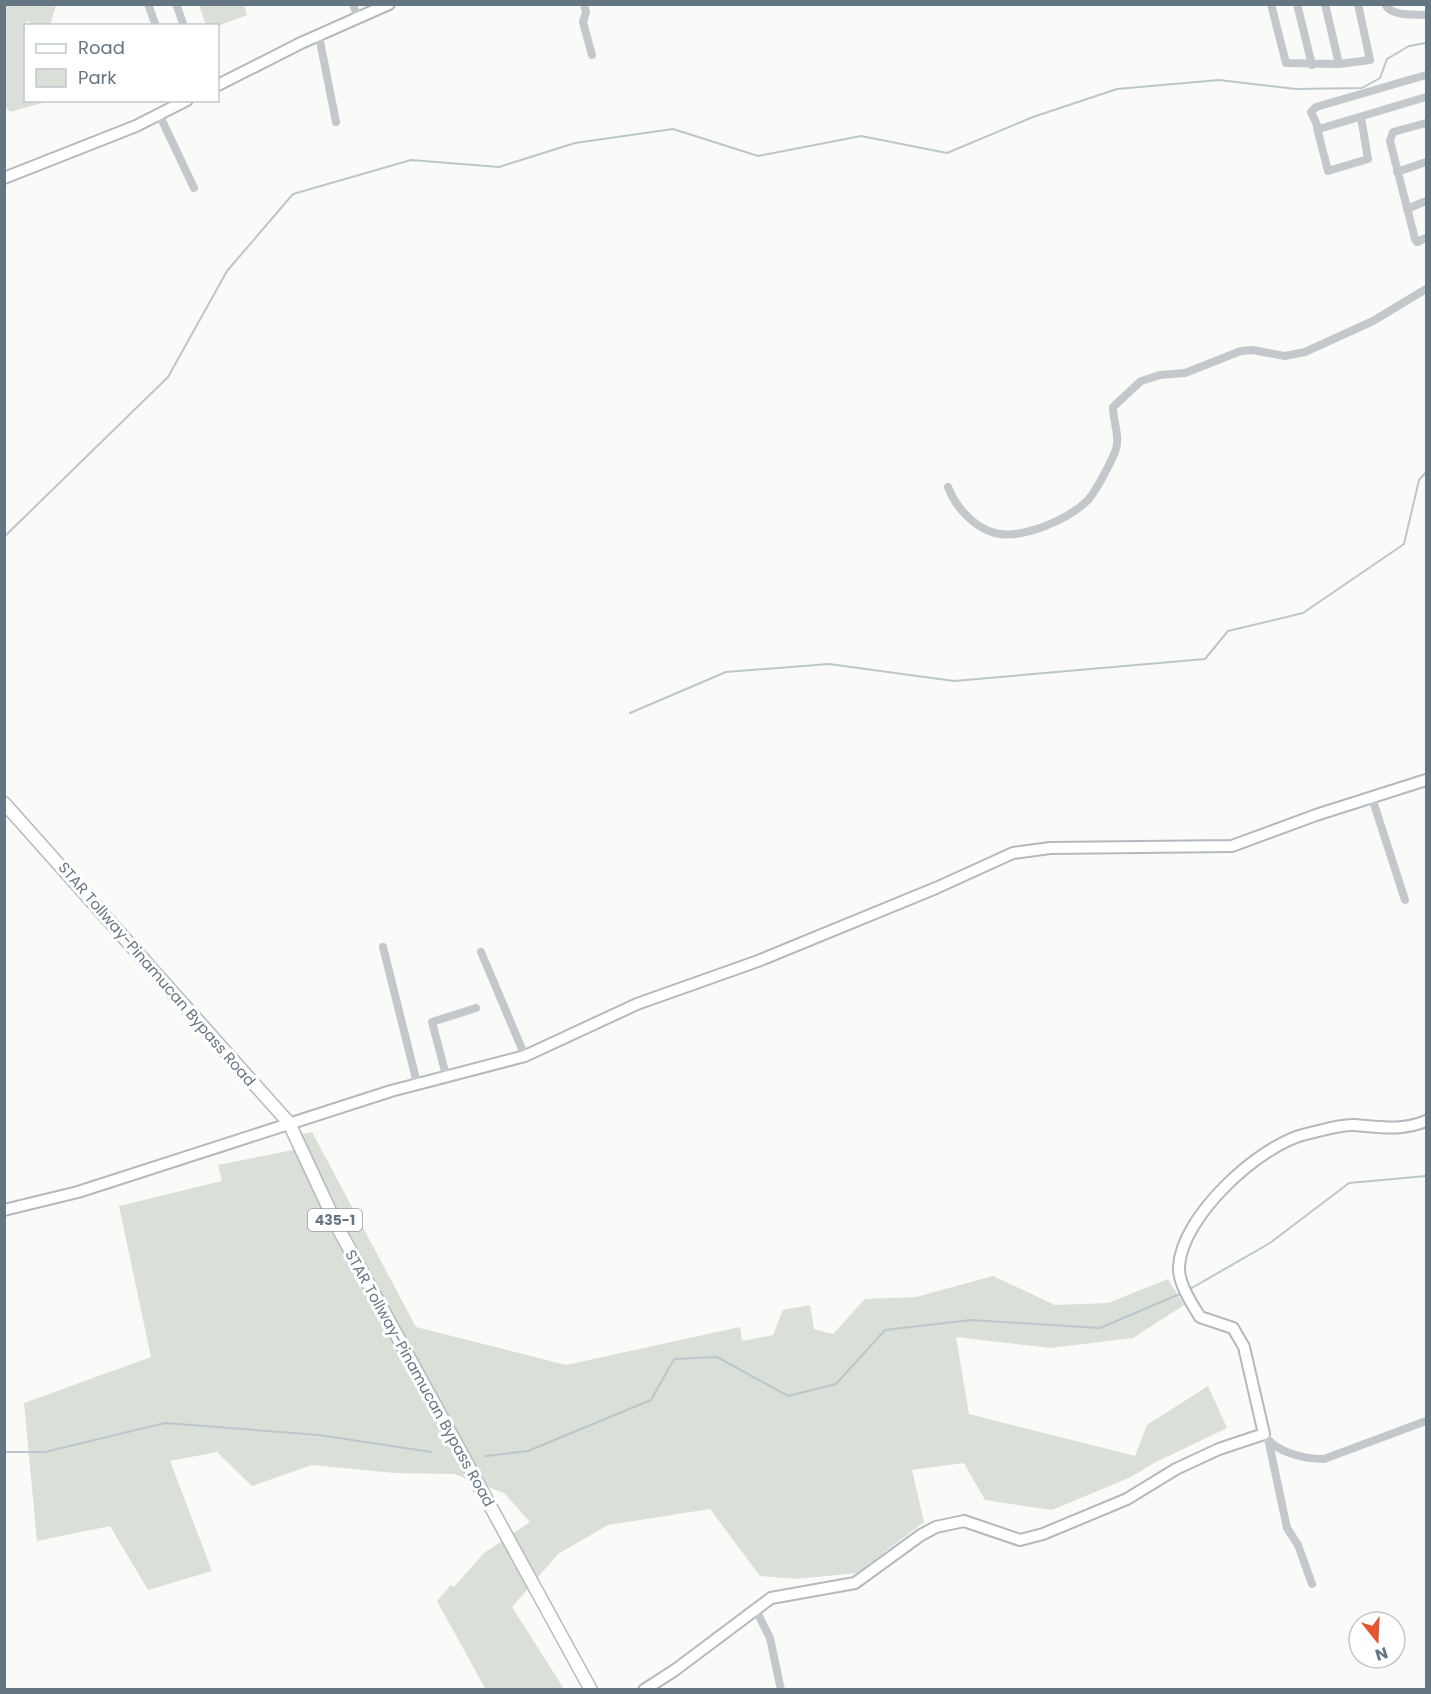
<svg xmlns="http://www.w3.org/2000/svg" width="1431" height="1694" viewBox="0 0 1431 1694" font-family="Poppins,sans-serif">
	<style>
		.green { fill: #dadfd7 }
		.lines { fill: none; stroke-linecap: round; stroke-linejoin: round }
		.stream { stroke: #bbc7cb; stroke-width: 2 }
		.secondary-casing { stroke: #b3babf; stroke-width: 14 }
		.primary-casing { stroke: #b5babe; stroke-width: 15 }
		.street { stroke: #c3c8cc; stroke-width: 8 }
		.secondary { stroke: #fff; stroke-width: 10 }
		.primary { stroke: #fff; stroke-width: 12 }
		.labels { text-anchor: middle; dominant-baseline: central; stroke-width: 6; stroke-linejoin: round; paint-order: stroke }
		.shield { fill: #fff; stroke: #939fa8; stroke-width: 1.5 }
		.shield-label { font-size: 14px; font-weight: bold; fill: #657683 }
		.street-label { font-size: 15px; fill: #657683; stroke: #fff }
	</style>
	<rect width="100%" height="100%" fill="#fafaf8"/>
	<path class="green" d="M 5,4 L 56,5 L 50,25 L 34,25 L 26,20 L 28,25 L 26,26 L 26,100 L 49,101 L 10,112 L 5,106 Z
		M 199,5 L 244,5 L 247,15 L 218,26 L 206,25 Z
		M 312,1132 L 416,1327 L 566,1365 L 740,1327 L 742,1341 L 773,1335 L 783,1310 L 810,1305 L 814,1329 L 833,1334 L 865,1299 L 916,1297 L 993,1276 L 1055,1305 L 1108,1303 L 1168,1279 L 1184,1305 L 1133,1338 L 1050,1348 L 956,1337 L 969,1414 L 1135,1456 L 1147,1425 L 1208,1386 L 1227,1428 L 1154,1463 L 1131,1477 L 1052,1510 L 985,1500 L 964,1463 L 912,1470 L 924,1522 L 857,1573 L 797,1579 L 760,1576 L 710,1509 L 608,1525 L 558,1554 L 512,1607 L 564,1689 L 486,1690 L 437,1601 L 451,1585 L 454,1587 L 484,1553 L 530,1522 L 504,1493 L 454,1474 L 395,1473 L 312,1465 L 252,1486 L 217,1452 L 170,1461 L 212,1571 L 148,1590 L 110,1526 L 37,1541 L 24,1403 L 151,1357 L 119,1206 L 222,1181 L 218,1165 L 293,1150 L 290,1137 Z"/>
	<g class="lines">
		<path class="stream" d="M 4,537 L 168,377 L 227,271 L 293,194 L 411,160 L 499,167 L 575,143 L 673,129 L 758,156 L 861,136 L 947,153 L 1033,117 L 1117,89 L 1219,80 L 1296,89 L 1362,88 L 1380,78 L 1387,59 L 1409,46 L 1426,43
			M 630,713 L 726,672 L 829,664 L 954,681 L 1205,659 L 1228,631 L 1303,613 L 1404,544 L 1419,480 L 1426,472
			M 1190,1289 L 1270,1243 L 1349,1183 L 1426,1176
			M 4,1452 L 45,1452 L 165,1423 L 319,1435 L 431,1452
			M 486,1456 L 528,1451 L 651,1400 L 674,1359 L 717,1357 L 788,1396 L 836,1384 L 885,1330 L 971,1320 L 1100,1328 L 1182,1293"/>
		<defs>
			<path id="secondary" d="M 218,85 L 301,43 L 389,4
				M 4,178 L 136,126 L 187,100
				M 4,1210 L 78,1192 L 391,1091 L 525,1056 L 637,1004 L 758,961 L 936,888 L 1013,853 L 1050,848 L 1232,846 L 1316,815 L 1426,780
				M 644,1690 L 675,1670 L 771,1598 L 855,1583 L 921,1535 L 936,1527 L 964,1521 L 1020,1540 L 1043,1534 L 1127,1499 L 1176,1469 L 1219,1449 L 1264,1434 L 1244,1347 L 1233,1328 L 1200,1317 C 1192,1304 1178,1283 1179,1267 C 1181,1217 1259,1145 1306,1134 C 1320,1131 1340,1124 1355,1125 C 1381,1127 1402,1131 1426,1121"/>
			<path id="primary" d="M 4,803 L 289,1123 L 338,1228 L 591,1690"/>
		</defs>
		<use href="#secondary" class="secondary-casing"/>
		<use href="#primary" class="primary-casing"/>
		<path class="street" d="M 148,4 L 156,26
			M 176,4 L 184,26
			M 353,4 L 358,18
			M 584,4 L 586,12 L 583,22 L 592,55
			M 1271,4 L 1286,63 L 1339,64 L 1370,60 L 1358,4
			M 1297,4 L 1312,65
			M 1325,4 L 1339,64
			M 1385,4 C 1391,17 1414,14 1426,15
			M 319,36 L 336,122
			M 1426,75 L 1316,107 L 1311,112 L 1319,129 L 1426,97
			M 159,114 L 194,188
			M 1426,123 L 1393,132 L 1390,141 L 1415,239 L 1417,242 L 1426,238
			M 1317,128 L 1328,171 L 1368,159 L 1361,117
			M 1397,172 L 1426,162
			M 1407,209 L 1426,201
			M 948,487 C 955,506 974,528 995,533 C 1022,540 1069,519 1088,500 C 1096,491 1110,464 1115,452 C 1121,438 1113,422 1113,407 L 1141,381 L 1160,375 L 1185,373 L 1241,351 L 1252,350 L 1285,356 L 1305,352 L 1373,321 L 1426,289
			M 1372,798 L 1405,900
			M 383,947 L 417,1083
			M 481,952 L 525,1056
			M 446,1075 L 432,1022 L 476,1008
			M 1264,1434 C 1274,1452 1304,1459 1324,1459 L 1426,1421
			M 1269,1443 L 1287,1528 L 1298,1545 L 1312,1584
			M 755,1608 L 770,1638 L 781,1690"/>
		<use href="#secondary" class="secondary"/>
		<use href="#primary" class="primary"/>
	</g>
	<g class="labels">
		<rect class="shield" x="308" y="1209" width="54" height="22" rx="4.5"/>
		<g class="shield-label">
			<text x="335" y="1220">435-1</text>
		</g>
		<g class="street-label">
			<text transform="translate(157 974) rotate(49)">STAR Tollway-Pinamucan Bypass Road</text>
			<text transform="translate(420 1378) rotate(61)">STAR Tollway-Pinamucan Bypass Road</text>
		</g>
	</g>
	<rect width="1431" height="1694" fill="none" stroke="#657683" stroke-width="12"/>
	<rect x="24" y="24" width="195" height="78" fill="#ffffff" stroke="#c1c8cd" stroke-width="1.5"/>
	<rect x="36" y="44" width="30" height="9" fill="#ffffff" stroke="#c1c8cd" stroke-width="1.5"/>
	<text x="78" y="54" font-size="18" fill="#657683">Road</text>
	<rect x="36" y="69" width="30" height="18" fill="#dadfd7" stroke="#c1c8cd" stroke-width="1.5"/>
	<text x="78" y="84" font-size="18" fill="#657683">Park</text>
	<g transform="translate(1377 1640) rotate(162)"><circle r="28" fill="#ffffff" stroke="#c1c8cd" stroke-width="1.5"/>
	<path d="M0-4.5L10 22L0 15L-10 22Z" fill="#e4572e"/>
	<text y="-9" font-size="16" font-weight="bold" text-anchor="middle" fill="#657683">N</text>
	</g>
</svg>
